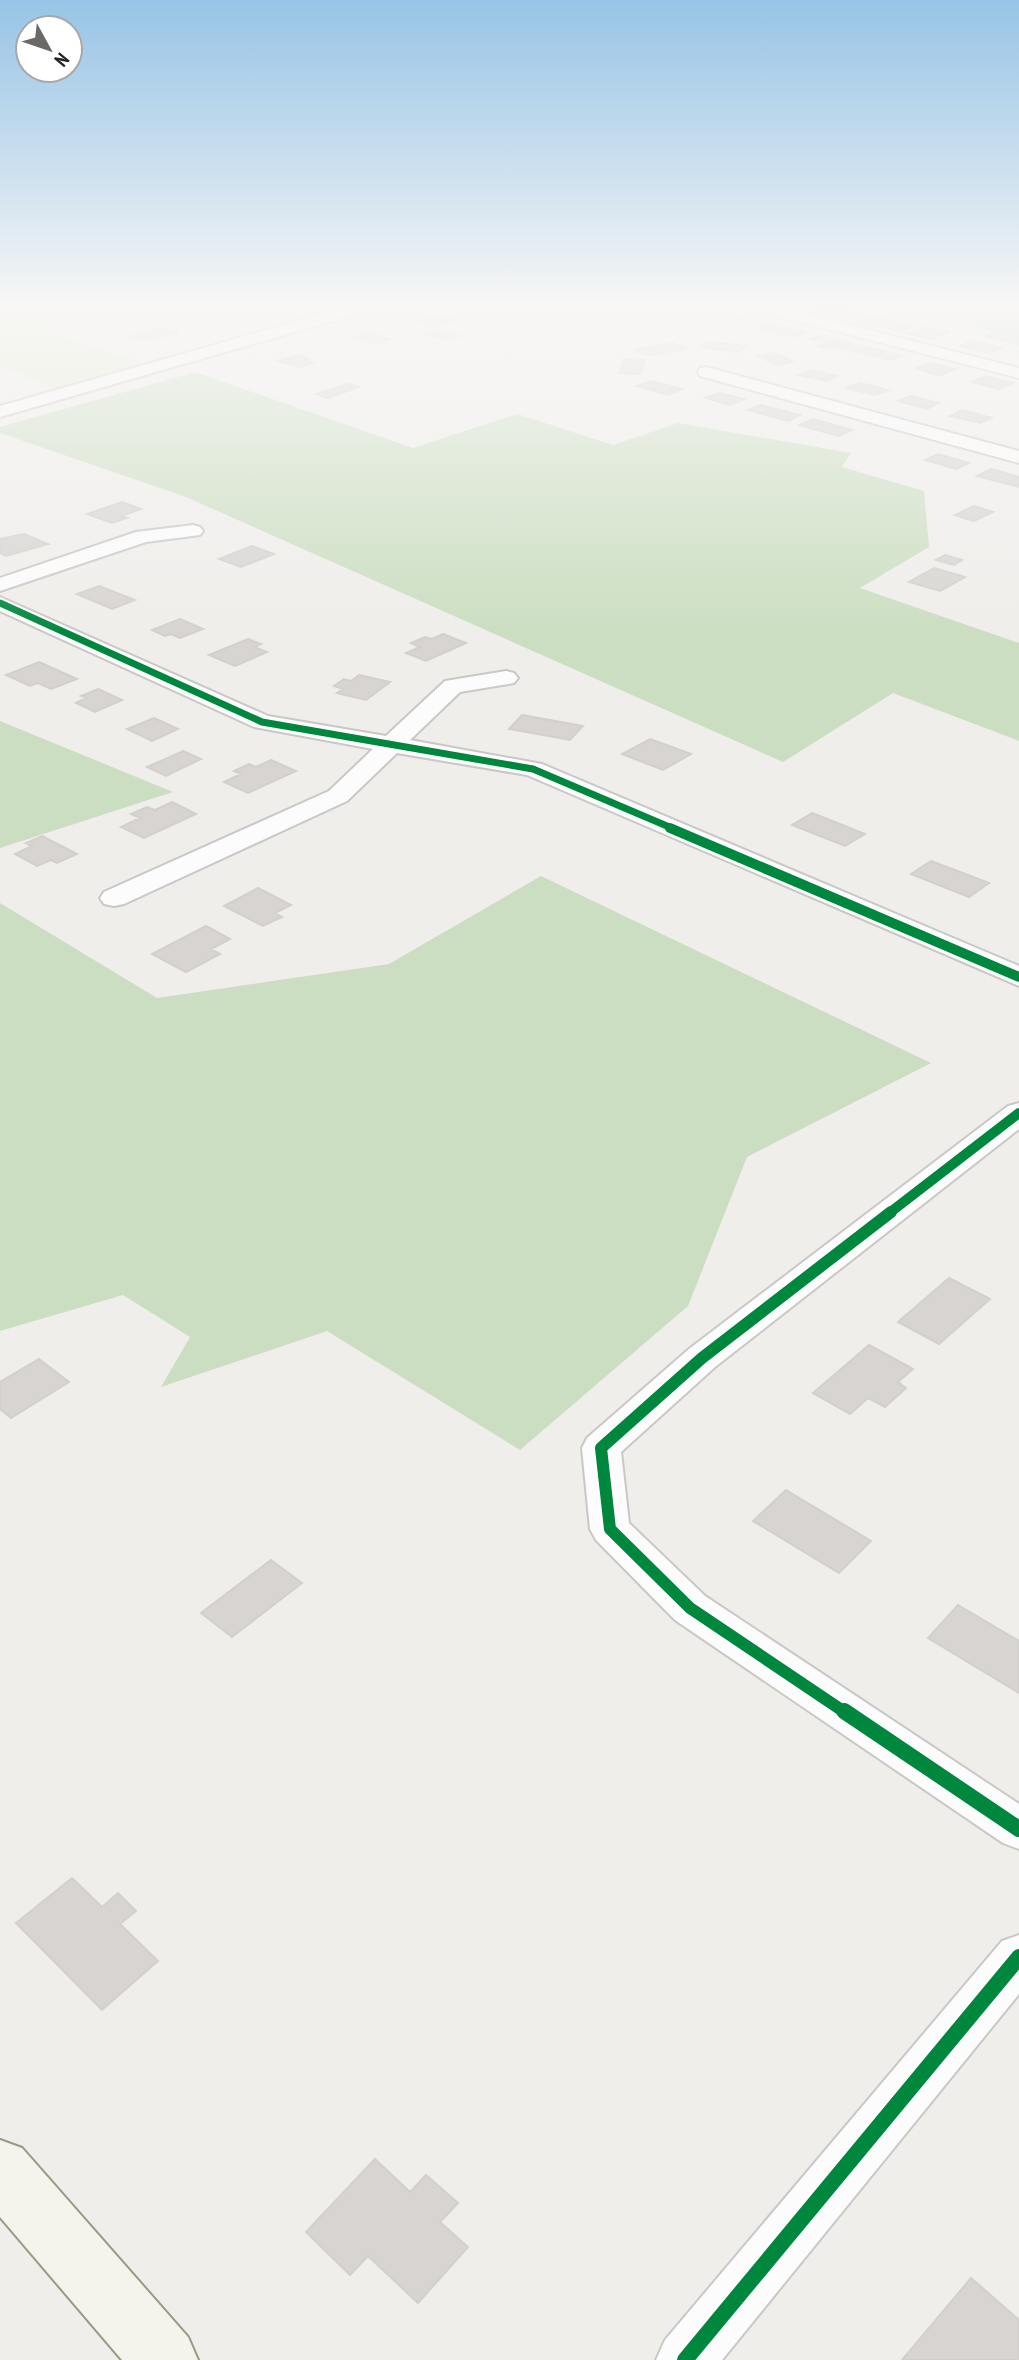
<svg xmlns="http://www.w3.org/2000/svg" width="1019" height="2360" viewBox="0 0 1019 2360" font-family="'PT Sans Narrow',sans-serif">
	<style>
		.grass { fill: #ddeccb }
		.forest { fill: #cbdec1 }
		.building { fill: #d7d4d2; stroke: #d3d0cc; stroke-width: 2 }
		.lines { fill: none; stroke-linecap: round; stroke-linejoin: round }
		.street-casing { stroke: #c9c8c7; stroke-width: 4 }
		.secondary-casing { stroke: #999a82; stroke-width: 4 }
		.street { fill: #fdfcfc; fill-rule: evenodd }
		.secondary { fill: #f4f4ed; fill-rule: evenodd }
		.cycleway-far3-casing { stroke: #fff; stroke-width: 10 }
		.cycleway-far2-casing { stroke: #fff; stroke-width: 13 }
		.cycleway-far1-casing { stroke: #fff; stroke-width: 17 }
		.cycleway-casing { stroke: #fff; stroke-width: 20 }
		.cycleway-far3 { stroke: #00873e; stroke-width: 7 }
		.cycleway-far2 { stroke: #00873e; stroke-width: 10 }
		.cycleway-far1 { stroke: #00873e; stroke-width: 12 }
		.cycleway { stroke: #00873e; stroke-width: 16 }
	</style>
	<rect width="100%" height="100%" fill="#f0eeeb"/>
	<path class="grass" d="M 0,304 L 123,304 L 36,329 L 159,368 L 69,394 L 0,366 Z"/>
	<path class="forest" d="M 964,304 L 997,304 L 1019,310 L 1019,346 L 983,337 L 995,331 L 930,316 Z
		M 195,372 L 413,448 L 517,414 L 613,445 L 678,423 L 851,453 L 842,467 L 924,491 L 929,547 L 860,588 L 1019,643 L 1019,741 L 893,693 L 783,762 L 186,497 L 0,433 L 0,427 Z
		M 0,721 L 173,792 L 0,848 Z
		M 541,876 L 931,1063 L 747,1157 L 688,1306 L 520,1450 L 327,1331 L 161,1387 L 190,1337 L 123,1295 L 0,1331 L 0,903 L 157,998 L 389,964 Z"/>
	<path class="building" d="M 823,304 L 861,313 L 849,318 L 810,309 Z
		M 721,311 L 745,317 L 734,321 L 710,315 Z
		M 440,314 L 460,319 L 435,327 L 415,322 Z
		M 869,316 L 890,320 L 913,325 L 900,331 L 857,321 Z
		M 769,323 L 807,333 L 794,337 L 757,328 Z
		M 922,327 L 947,332 L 932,339 L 907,333 Z
		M 161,328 L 179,333 L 144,340 L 131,336 Z
		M 436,330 L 460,336 L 448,340 L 423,334 Z
		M 368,333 L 389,339 L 376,343 L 355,337 Z
		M 819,336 L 855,345 L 844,349 L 830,346 L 824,348 L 817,346 L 825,343 L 810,339 Z
		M 972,341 L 1001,348 L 990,353 L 960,346 Z
		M 707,342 L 746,346 L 740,352 L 701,347 Z
		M 673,343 L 686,348 L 648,356 L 635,350 Z
		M 859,346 L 877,349 L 903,356 L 891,360 L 849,350 Z
		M 776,353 L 794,362 L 777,365 L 758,356 Z
		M 297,355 L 310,359 L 304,360 L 313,363 L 299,367 L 277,361 Z
		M 624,359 L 645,360 L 640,374 L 619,373 Z
		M 930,363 L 955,369 L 938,376 L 916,368 Z
		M 811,370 L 838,376 L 826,381 L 798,375 Z
		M 985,376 L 1012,383 L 999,389 L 972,382 Z
		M 651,381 L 682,389 L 668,395 L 637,386 Z
		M 860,383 L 888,390 L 875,395 L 847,388 Z
		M 348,384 L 359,387 L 327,398 L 316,394 Z
		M 719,393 L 744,399 L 730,405 L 705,398 Z
		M 911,396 L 939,403 L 927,409 L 898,401 Z
		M 761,405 L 800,415 L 788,421 L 748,410 Z
		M 962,410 L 992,418 L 980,423 L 950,416 Z
		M 813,419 L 852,430 L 839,436 L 799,425 Z
		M 938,454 L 969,463 L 956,469 L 925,460 Z
		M 991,469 L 1019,477 L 1019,487 L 977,476 Z
		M 122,502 L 141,509 L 121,516 L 127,518 L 112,523 L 87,514 Z
		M 974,506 L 993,512 L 974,521 L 955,515 Z
		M 24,534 L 48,544 L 6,556 L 0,553 L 0,539 Z
		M 252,546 L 274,554 L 241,567 L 219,559 Z
		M 945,555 L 962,560 L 954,565 L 936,560 Z
		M 934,568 L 965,577 L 940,591 L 909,582 Z
		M 99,586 L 135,600 L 112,609 L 77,594 Z
		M 180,619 L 203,629 L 180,638 L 171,634 L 165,636 L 152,630 Z
		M 443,634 L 466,643 L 426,661 L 406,653 L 420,647 L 411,643 L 425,637 L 432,639 Z
		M 248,639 L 261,644 L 254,647 L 267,652 L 235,666 L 209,655 Z
		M 39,662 L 77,679 L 51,689 L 38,683 L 30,686 L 6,675 Z
		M 359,675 L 390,682 L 366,700 L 337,693 L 343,689 L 334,686 L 344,679 L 351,681 Z
		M 98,689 L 122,700 L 95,712 L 76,703 L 86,698 L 81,696 Z
		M 522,715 L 583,726 L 570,740 L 509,729 Z
		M 154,718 L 178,729 L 152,741 L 127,729 Z
		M 650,739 L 691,754 L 663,770 L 622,754 Z
		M 183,751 L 201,759 L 166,776 L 147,767 Z
		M 271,760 L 296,771 L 248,793 L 224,782 L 241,774 L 234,771 L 249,764 L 256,767 Z
		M 172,802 L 196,814 L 144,838 L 121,827 L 140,818 L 131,814 L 147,807 L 155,810 Z
		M 812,813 L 865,834 L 845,846 L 792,825 Z
		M 42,836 L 77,854 L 57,863 L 51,860 L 37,866 L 15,854 L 32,846 L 26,843 Z
		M 931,861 L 989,883 L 969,897 L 911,874 Z
		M 258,888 L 291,905 L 275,913 L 282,917 L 263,926 L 224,906 Z
		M 206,926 L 230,939 L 211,949 L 220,954 L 186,972 L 152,954 Z
		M 949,1278 L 990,1299 L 939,1344 L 898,1322 Z
		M 869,1345 L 913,1369 L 898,1382 L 906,1388 L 885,1407 L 868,1398 L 850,1414 L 813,1393 Z
		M 39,1359 L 69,1382 L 11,1418 L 0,1409 L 0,1382 Z
		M 786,1490 L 871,1541 L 839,1573 L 753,1521 Z
		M 271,1560 L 302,1583 L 232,1637 L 201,1613 Z
		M 958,1605 L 1019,1641 L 1019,1693 L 928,1638 Z
		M 72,1878 L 102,1907 L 118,1893 L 136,1911 L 120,1924 L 158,1961 L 102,2010 L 16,1923 Z
		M 375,2159 L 410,2192 L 426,2175 L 458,2203 L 440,2222 L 468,2247 L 418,2303 L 368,2256 L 350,2275 L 306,2232 Z
		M 971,2278 L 1019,2320 L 1019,2360 L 902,2360 Z"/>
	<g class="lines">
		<defs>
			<path id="street" d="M 357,304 L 383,304 L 381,307 L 0,417 L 0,406 Z
				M 740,304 L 767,304 L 1019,368 L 1019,378 L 742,307 Z
				M 706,367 L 1019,451 L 1019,463 L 700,376 L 698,372 L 700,368 Z
				M 193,525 L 200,527 L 203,531 L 200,535 L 146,542 L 0,591 L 0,578 L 136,532 Z
				M 0,597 L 268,716 L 386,736 L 445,681 L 506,671 L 514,673 L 518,678 L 514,683 L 460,692 L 410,740 L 542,764 L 1019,966 L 1019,986 L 527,775 L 397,753 L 347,801 L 124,904 L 114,906 L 104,904 L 100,898 L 104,892 L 329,791 L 373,749 L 254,727 L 0,611 Z
				M 1019,1103 L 1019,1129 L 715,1367 L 621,1452 L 629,1523 L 705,1596 L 1019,1804 L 1019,1849 L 1003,1843 L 675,1620 L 596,1540 L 590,1529 L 582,1448 L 587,1438 L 689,1349 L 1008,1106 Z
				M 1019,1935 L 1019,1994 L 722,2360 L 656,2360 L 665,2340 L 1002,1941 Z"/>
			<path id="secondary" d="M 0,2140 L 22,2148 L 188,2337 L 198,2360 L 122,2360 L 0,2217 Z"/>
		</defs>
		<use href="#street" class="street-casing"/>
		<use href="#secondary" class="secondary-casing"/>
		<use href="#street" class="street"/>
		<use href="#secondary" class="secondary"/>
		<defs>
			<path id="cycleway-far3" d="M 0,603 L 262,722 L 533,769 L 674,829"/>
			<path id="cycleway-far2" d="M 670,828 L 1019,977
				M 888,1214 L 1019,1113"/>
			<path id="cycleway-far1" d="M 846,1713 L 690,1608 L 610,1529 L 601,1448 L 702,1358 L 891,1212"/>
			<path id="cycleway" d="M 844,1711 L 1019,1829
				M 685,2360 L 1019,1957"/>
		</defs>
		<use href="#cycleway-far3" class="cycleway-far3-casing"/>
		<use href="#cycleway-far2" class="cycleway-far2-casing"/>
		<use href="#cycleway-far1" class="cycleway-far1-casing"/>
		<use href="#cycleway" class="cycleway-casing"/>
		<use href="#cycleway-far3" class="cycleway-far3"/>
		<use href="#cycleway-far2" class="cycleway-far2"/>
		<use href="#cycleway-far1" class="cycleway-far1"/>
		<use href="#cycleway" class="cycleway"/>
	</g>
	<linearGradient id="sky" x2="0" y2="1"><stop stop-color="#97c4e6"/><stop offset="0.48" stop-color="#f8f7f6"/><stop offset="1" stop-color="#f8f7f6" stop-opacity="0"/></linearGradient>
	<rect width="1019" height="635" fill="url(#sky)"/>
	<g transform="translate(49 49) rotate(130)"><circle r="33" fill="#ffffff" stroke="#a7a7a7" stroke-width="2"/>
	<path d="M0-5L12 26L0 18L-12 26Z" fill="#6a6968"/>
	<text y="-10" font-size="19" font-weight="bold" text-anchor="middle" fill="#222222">N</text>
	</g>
</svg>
